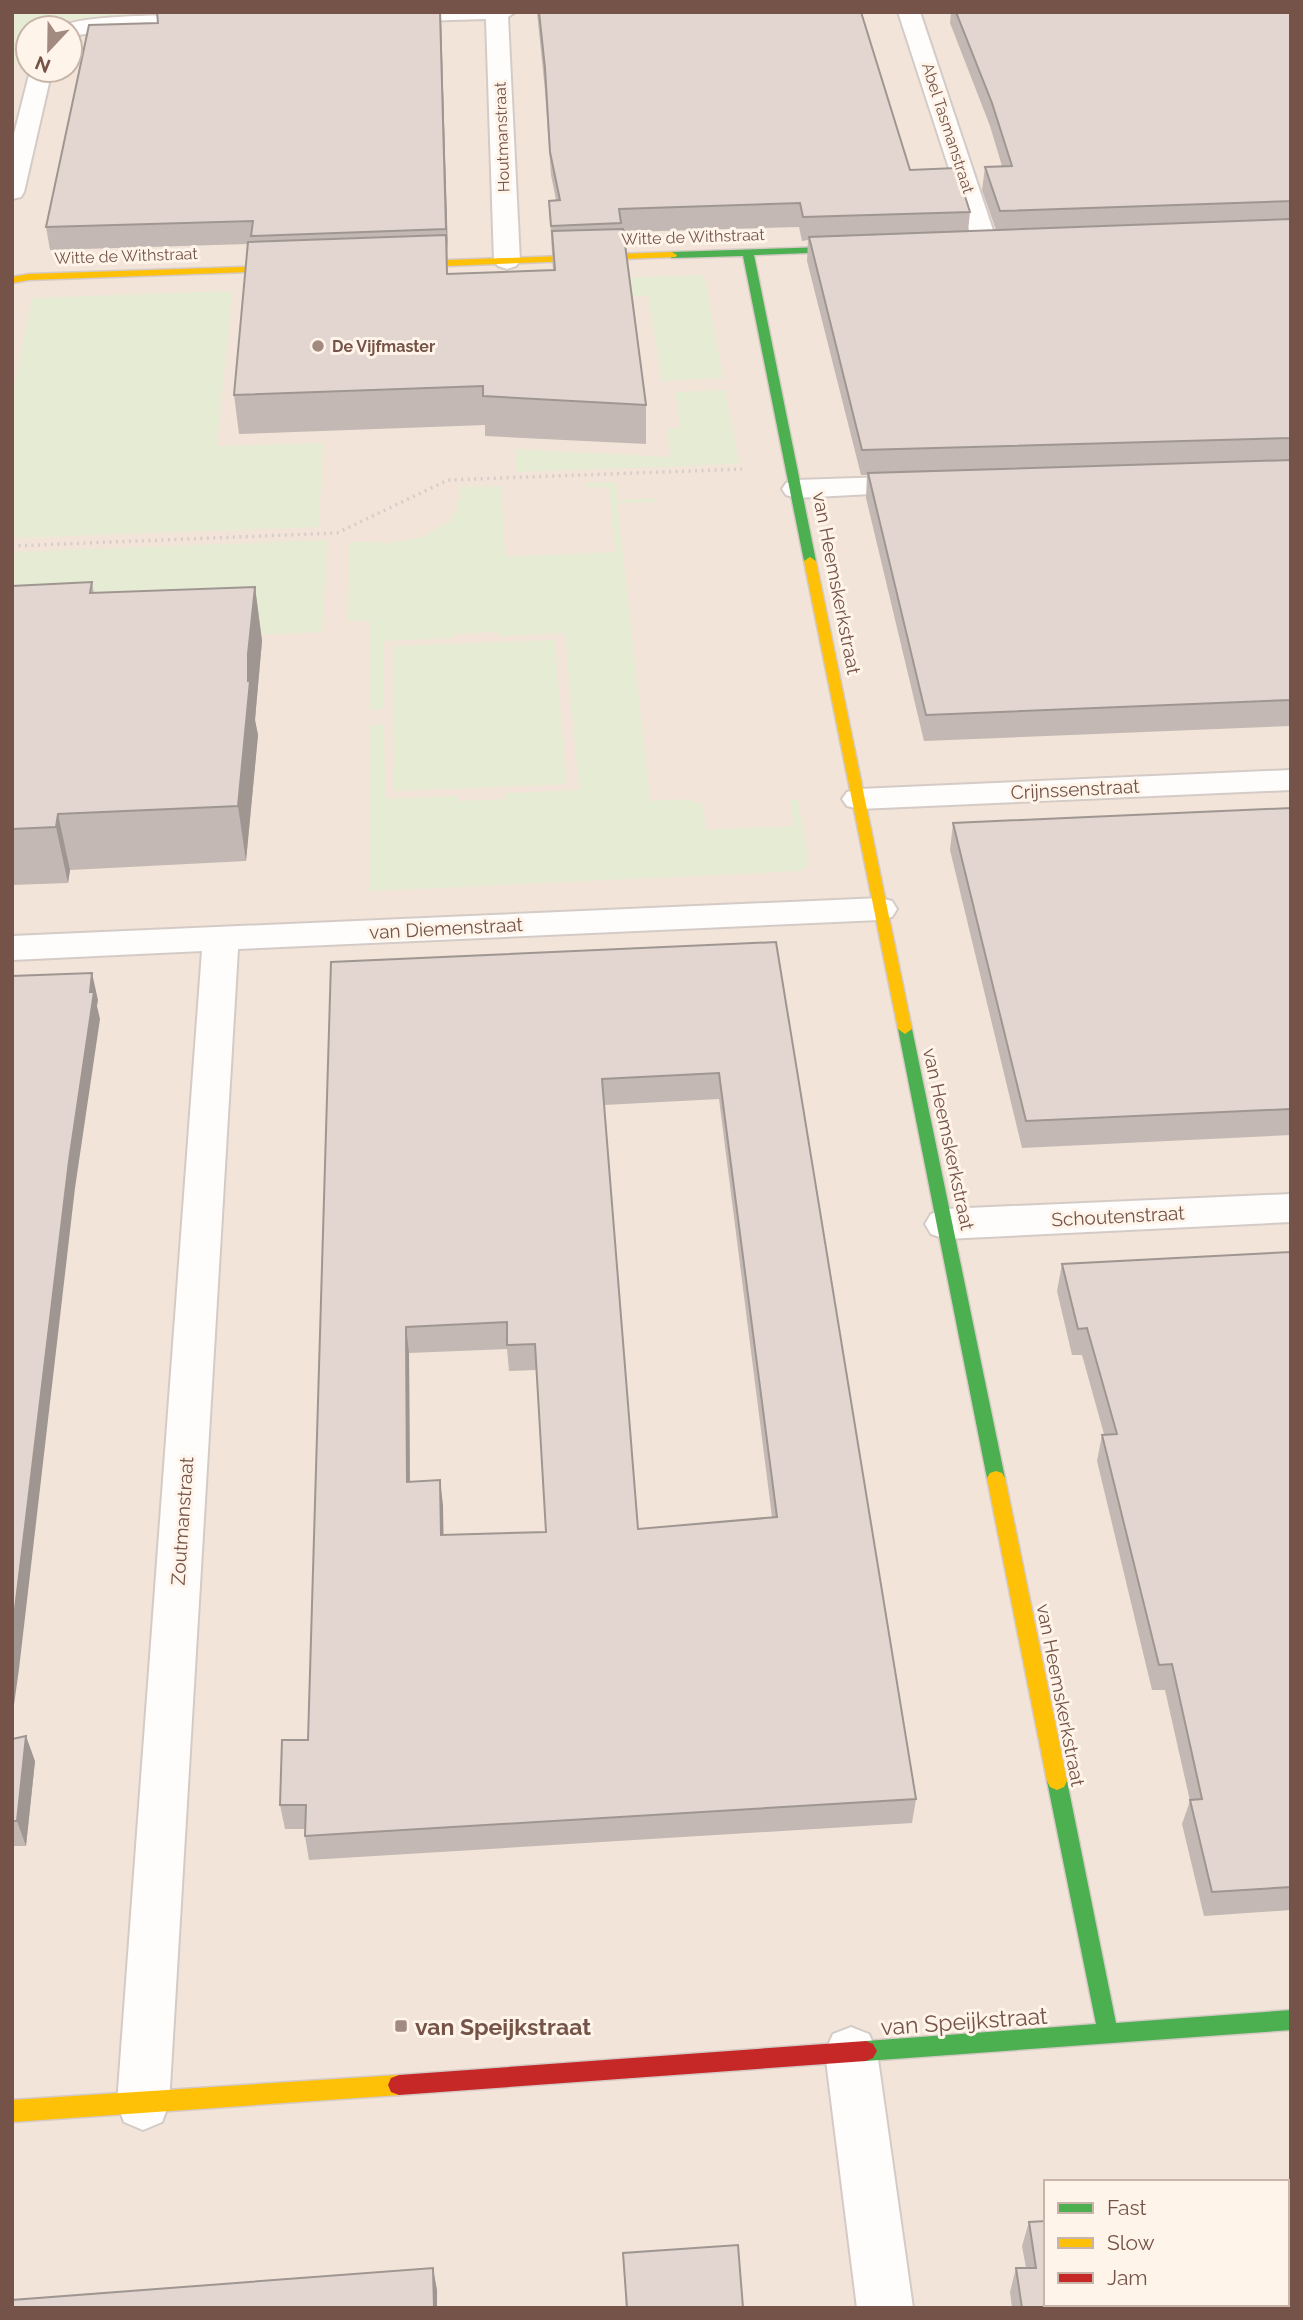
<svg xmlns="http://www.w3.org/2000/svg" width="1303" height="2320" viewBox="0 0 1303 2320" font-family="Raleway,sans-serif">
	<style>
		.residential { fill: #f2e4d8; fill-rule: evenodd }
		.green { fill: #e5ecd3 }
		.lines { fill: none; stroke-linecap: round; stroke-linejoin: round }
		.street-casing { stroke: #d4cbc6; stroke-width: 4 }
		.fast-casing { stroke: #d5cac5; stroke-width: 3 }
		.slow-casing { stroke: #d5cac5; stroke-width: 3 }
		.jam-casing { stroke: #d5cac5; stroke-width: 3 }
		.path { stroke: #d8cdc9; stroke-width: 3.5; stroke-dasharray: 2 4.5; stroke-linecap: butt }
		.street { fill: #fefdfc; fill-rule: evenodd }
		.fast { fill: #4caf50; fill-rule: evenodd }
		.slow { fill: #ffc107; fill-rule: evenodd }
		.jam { fill: #c62828; fill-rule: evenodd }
		.wall { fill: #c3b8b3; fill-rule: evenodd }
		.shaded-wall { fill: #9f9692 }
		.building { fill: #e3d6d0; stroke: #9f9692; stroke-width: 2; fill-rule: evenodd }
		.poi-dot { fill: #a28a80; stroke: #fff4e9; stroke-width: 2.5 }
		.labels { text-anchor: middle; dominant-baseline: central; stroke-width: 6; stroke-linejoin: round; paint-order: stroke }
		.far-street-label { font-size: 16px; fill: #755348; stroke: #fff4e9 }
		.far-poi-label { font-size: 16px; font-weight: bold; fill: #755348; stroke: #fff4e9; text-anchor: start }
		.street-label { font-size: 19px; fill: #755348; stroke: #fff4e9 }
		.near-street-label { font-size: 23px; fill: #755348; stroke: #fff4e9 }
		.near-poi-label { font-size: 23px; font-weight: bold; fill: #755348; stroke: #fff4e9; text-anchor: start }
	</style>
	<rect width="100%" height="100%" fill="#f6efe8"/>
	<path class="residential" d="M 12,12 L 1291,12 L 1291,2308 L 12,2308 ZM 28,28 L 70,28 L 70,70 L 28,70 ZM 1046,2182 L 1287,2182 L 1287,2304 L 1046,2304 Z"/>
	<path class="green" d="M 12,12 L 297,12 L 63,20 L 46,28 L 28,28 L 28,57 L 12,64 Z
		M 699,275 L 705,278 L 723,378 L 662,381 L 648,296 L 597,297 L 595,279 Z
		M 232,291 L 217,446 L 323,443 L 319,527 L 12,538 L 12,396 L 32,298 Z
		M 725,390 L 739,464 L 516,472 L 515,449 L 671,457 L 667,429 L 681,428 L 675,392 Z
		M 616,482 L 618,500 L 654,498 L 655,502 L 617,503 L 650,801 L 692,799 L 693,803 L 702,803 L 706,830 L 794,826 L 790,800 L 798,799 L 809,864 L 801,871 L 370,891 L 370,725 L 384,724 L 385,799 L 457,796 L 458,801 L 506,799 L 506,793 L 579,790 L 565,633 L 498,636 L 497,632 L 453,634 L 453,638 L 384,641 L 384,709 L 370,710 L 370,621 L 348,621 L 350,542 L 381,542 L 383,544 L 420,538 L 453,520 L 450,518 L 459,508 L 456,507 L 461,496 L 458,487 L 501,486 L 505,557 L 615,552 L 609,487 L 586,487 L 585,483 Z
		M 327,540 L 322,632 L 165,639 L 12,701 L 12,552 Z
		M 555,640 L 566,784 L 394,791 L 393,646 Z"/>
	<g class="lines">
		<defs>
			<path id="street" d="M 379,12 L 515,12 L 508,17 L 520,261 L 516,266 L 507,269 L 498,266 L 494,261 L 486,19 L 387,22 L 379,21 L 376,16 Z
				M 898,12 L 920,12 L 998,245 L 995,250 L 986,252 L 977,250 L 974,245 Z
				M 211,15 L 219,16 L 222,21 L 219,26 L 108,31 L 70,36 L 70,28 L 60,28 C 73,14 186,15 211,15 Z
				M 52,70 L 24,192 L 21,197 L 12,199 L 12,142 L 30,71 Z
				M 918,476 L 928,479 L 932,485 L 928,491 L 796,498 L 786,495 L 782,489 L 786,483 L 796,480 Z
				M 1291,770 L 1291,790 L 859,809 L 847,806 L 842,799 L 847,792 L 859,789 Z
				M 880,898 L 892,901 L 897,909 L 892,917 L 880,920 L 238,949 L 169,2104 L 162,2122 L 143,2130 L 124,2122 L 117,2104 L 202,951 L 12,960 L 12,936 Z
				M 1291,1194 L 1291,1222 L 945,1239 L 931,1234 L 925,1224 L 931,1214 L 945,1209 Z
				M 851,2027 L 869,2034 L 877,2052 L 913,2308 L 857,2308 L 825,2052 L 833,2034 Z"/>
			<path id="fast" d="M 858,246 L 863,249 L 862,251 L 754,255 L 816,561 L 810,565 L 804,561 L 743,256 L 672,258 L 667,255 L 672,252 Z
				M 905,1024 L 912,1029 L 1005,1478 L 1002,1483 L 996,1485 L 990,1483 L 987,1478 L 898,1029 Z
				M 1057,1772 L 1064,1775 L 1067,1781 L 1116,2023 L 1291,2010 L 1291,2030 L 866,2061 L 859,2058 L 855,2051 L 859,2044 L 866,2041 L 1096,2024 L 1047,1781 L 1050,1775 Z"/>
			<path id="slow" d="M 672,252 L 677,255 L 676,257 L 394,268 L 389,265 L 394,262 Z
				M 299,265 L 304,268 L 303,270 L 29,280 L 12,283 L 12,277 L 29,274 Z
				M 810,557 L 816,561 L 912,1029 L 905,1034 L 898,1029 L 804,561 Z
				M 996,1471 L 1002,1473 L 1005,1478 L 1067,1781 L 1064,1787 L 1057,1790 L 1050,1787 L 1047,1781 L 987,1478 L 990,1473 Z
				M 399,2075 L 407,2078 L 410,2085 L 407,2092 L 399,2095 L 12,2122 L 12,2100 Z"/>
			<path id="jam" d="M 866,2041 L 873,2044 L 877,2051 L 873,2058 L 866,2061 L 399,2095 L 391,2092 L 388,2085 L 391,2078 L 399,2075 Z"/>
		</defs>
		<use href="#street" class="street-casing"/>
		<use href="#fast" class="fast-casing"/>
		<use href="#slow" class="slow-casing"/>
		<use href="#jam" class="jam-casing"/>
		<path class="path" d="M 12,546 L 337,533 L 448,480 L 742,469"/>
		<use href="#street" class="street"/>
		<use href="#fast" class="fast"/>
		<use href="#slow" class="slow"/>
		<use href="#jam" class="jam"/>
	</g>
	<path class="wall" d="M 441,12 L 448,274 L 553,270 L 549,201 L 556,200 L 551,175 L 545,91 L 537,12 L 861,12 L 910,170 L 970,212 L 968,231 L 996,230 L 982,190 L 985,167 L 1002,166 L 990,126 L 950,23 L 951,12 L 1291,12 L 1291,726 L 924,741 L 866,498 L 867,475 L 861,475 L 807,261 L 808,240 L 802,241 L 799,227 L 624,232 L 646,405 L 646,444 L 485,436 L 485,425 L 239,434 L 234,395 L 248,244 L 50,250 L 46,227 Z
		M 92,582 L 94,593 L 255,587 L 262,641 L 256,708 L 255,720 L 258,735 L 246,861 L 70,870 L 68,883 L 12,885 L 12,586 Z
		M 1291,808 L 1291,1135 L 1022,1148 L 950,850 L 953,823 Z
		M 776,942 L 916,1799 L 912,1823 L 309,1860 L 305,1836 L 305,1829 L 285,1829 L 280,1805 L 308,1740 L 331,962 ZM 719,1099 L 772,1517 L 638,1529 L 604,1105 ZM 507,1349 L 509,1371 L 537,1370 L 546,1532 L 443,1535 L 443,1505 L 410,1482 L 409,1353 Z
		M 1291,1252 L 1291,1910 L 1204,1916 L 1182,1824 L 1190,1801 L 1165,1690 L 1152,1690 L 1097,1461 L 1102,1435 L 1104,1434 L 1082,1355 L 1072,1355 L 1057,1291 L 1062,1264 Z
		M 12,1739 L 35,1761 L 26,1846 L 12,1846 Z
		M 1029,2222 L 1291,2308 L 1012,2308 L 1010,2292 L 1016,2268 L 1026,2268 L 1022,2246 Z
		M 623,2253 L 743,2308 L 626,2308 Z"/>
	<path class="shaded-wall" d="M 440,12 L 441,23 L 448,252 L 446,229 Z
		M 255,587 L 262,641 L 256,708 L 255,720 L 258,735 L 246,861 L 238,806 L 248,681 L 248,654 Z
		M 58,814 L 70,870 L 68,883 L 56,827 Z
		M 92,973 L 98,1000 L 97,1006 L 100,1019 L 75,1188 L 19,1669 L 12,1719 L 12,1634 Z
		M 406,1327 L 409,1353 L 410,1507 L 407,1482 Z
		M 440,1480 L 443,1505 L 444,1561 L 441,1535 Z
		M 26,1736 L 35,1761 L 26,1846 L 17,1821 Z
		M 433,2268 L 437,2290 L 437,2308 L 434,2308 Z"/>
	<path class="building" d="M 157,12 L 440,12 L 446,229 L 251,236 L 253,221 L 46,227 L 89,25 L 158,23 Z
		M 539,12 L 861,12 L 910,170 L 956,168 L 970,212 L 803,217 L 800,203 L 619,209 L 621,223 L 551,226 L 549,201 L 560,200 L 550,152 L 545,68 Z
		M 956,12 L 1291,12 L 1291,201 L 1000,211 L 985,167 L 1012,166 L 992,103 Z
		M 1291,219 L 1291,438 L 862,450 L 809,237 Z
		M 623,229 L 646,405 L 483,396 L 483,386 L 234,395 L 248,242 L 446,235 L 447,274 L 555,270 L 552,231 Z
		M 1291,460 L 1291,700 L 926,715 L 868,473 Z
		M 92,582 L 90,593 L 255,587 L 248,654 L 248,681 L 250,681 L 238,806 L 58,814 L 56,827 L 12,829 L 12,586 Z
		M 1291,808 L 1291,1109 L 1026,1121 L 953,823 Z
		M 776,942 L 916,1799 L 305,1836 L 306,1805 L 280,1805 L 282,1740 L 308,1740 L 331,962 ZM 719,1073 L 777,1517 L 638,1529 L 602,1079 ZM 507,1322 L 507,1345 L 535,1344 L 546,1532 L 441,1535 L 440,1480 L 407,1482 L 406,1327 Z
		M 92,973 L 90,992 L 94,992 L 69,1161 L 12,1634 L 12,976 Z
		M 1291,1252 L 1291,1887 L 1212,1892 L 1190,1800 L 1202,1799 L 1172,1664 L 1159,1665 L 1102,1435 L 1117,1434 L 1087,1328 L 1078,1329 L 1062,1264 Z
		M 26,1736 L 17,1821 L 12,1821 L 12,1739 Z
		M 1287,2206 L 1291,2206 L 1291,2308 L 1022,2308 L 1016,2268 L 1036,2268 L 1029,2222 L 1046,2221 L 1046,2304 L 1287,2304 Z
		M 738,2245 L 743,2308 L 627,2308 L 623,2253 Z
		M 433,2268 L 434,2308 L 12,2308 L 12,2300 Z"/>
	<g class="poi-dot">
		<circle cx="318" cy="346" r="7"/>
		<rect x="394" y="2019" width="14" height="14" rx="3.5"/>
	</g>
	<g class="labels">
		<g class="far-street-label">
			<text transform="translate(948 128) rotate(72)">Abel Tasmanstraat</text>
			<text transform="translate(502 137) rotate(-92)">Houtmanstraat</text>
			<text transform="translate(693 237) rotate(-2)">Witte de Withstraat</text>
			<text transform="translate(126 256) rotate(-2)">Witte de Withstraat</text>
		</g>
		<g class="far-poi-label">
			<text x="332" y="346">De Vijfmaster</text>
		</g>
		<g class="street-label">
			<text transform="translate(837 583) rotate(79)">van Heemskerkstraat</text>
			<text transform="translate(1075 789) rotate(-3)">Crijnssenstraat</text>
			<text transform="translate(446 928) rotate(-3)">van Diemenstraat</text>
			<text transform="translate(949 1139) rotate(78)">van Heemskerkstraat</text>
			<text transform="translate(1118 1216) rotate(-3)">Schoutenstraat</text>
			<text transform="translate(182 1521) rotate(-86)">Zoutmanstraat</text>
			<text transform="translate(1061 1695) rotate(79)">van Heemskerkstraat</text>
		</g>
		<g class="near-street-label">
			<text transform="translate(964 2021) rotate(-4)">van Speijkstraat</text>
		</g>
		<g class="near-poi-label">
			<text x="415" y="2026">van Speijkstraat</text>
		</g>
	</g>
	<rect width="1303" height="2320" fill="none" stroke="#755348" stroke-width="28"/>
	<rect x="1044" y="2180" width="245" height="126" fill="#fff4e9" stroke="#c8b4a9" stroke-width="2"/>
	<rect x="1058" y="2203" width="35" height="10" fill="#4caf50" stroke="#c8b4a9" stroke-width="2"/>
	<text x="1107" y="2215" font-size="21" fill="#755348">Fast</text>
	<rect x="1058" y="2238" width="35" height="10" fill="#ffc107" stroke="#c8b4a9" stroke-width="2"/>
	<text x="1107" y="2250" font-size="21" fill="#755348">Slow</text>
	<rect x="1058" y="2273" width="35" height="10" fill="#c62828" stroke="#c8b4a9" stroke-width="2"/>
	<text x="1107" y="2285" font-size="21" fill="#755348">Jam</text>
	<g transform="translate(49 49) rotate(202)"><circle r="33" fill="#fff4e9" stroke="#c8b4a9" stroke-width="2"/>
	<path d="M0-5L12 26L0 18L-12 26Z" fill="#a28a80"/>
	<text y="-10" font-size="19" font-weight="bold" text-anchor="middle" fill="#755348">N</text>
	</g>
</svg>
